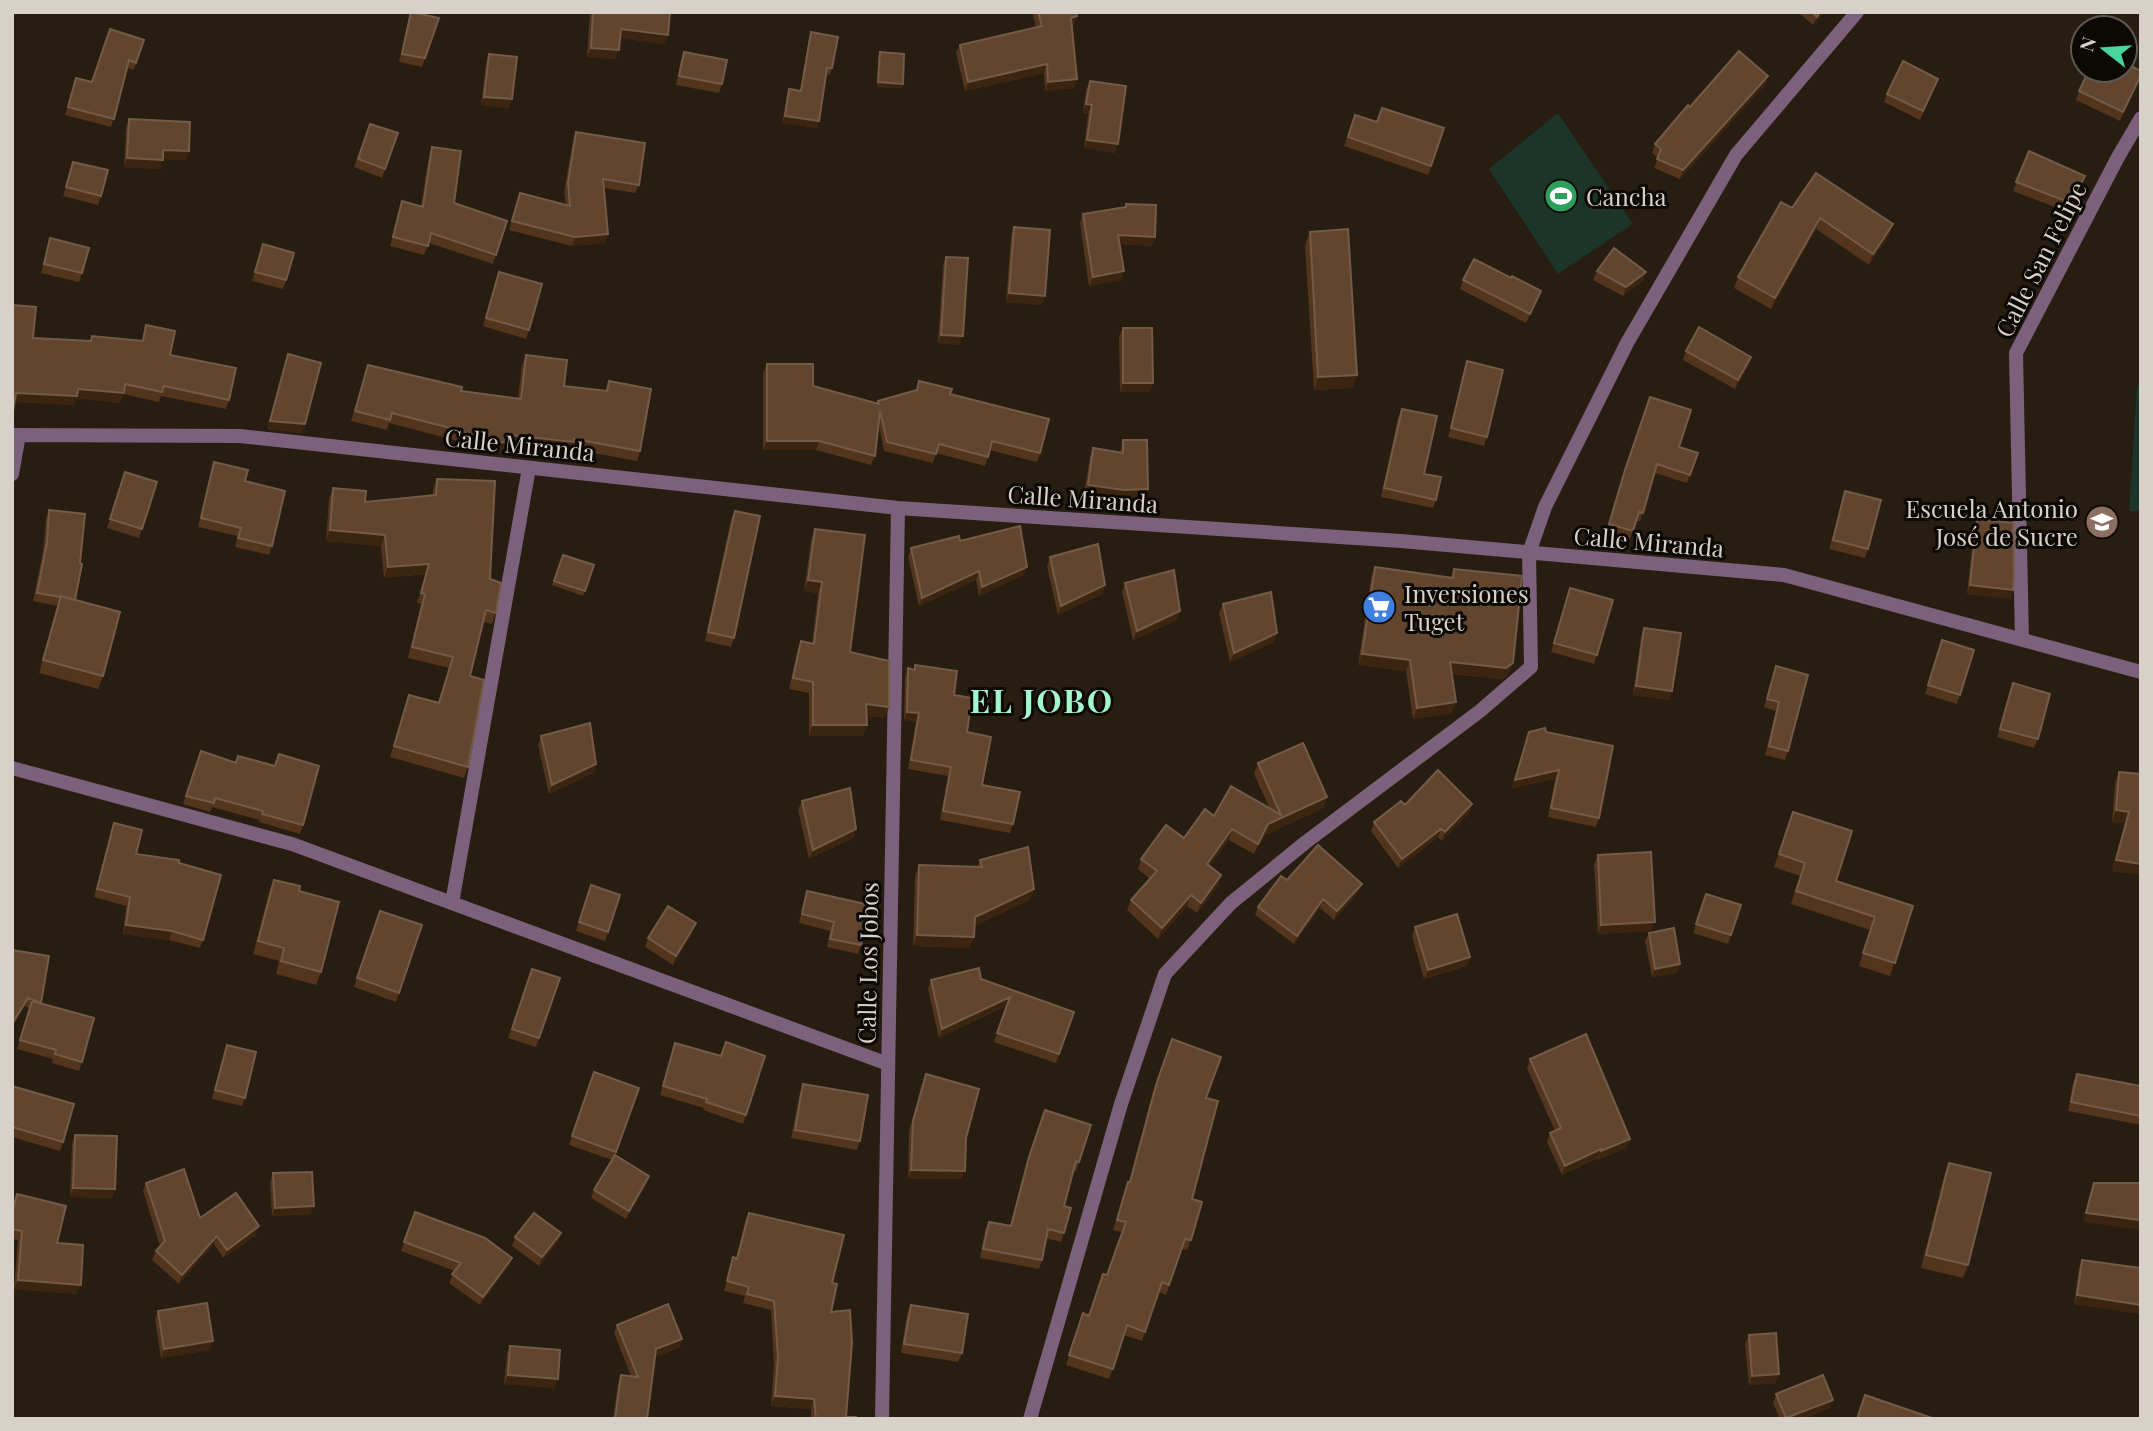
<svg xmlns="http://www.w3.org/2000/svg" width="2153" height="1431" viewBox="0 0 2153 1431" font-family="'Playfair Display',serif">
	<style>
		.pitch { fill: #1d3528 }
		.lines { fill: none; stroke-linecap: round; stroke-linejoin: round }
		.street { stroke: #7d607c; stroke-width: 14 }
		.wall { fill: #53341d }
		.shaded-wall { fill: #3b2410 }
		.building { fill: #61452f; stroke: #745b48; stroke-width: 2 }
		.labels { text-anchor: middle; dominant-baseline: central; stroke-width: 6; stroke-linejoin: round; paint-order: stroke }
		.poi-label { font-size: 24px; fill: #d8d1c9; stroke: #0c0804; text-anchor: start }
		.street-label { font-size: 24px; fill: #d8d1c9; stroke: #0c0804 }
		.district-label { font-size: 32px; font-weight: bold; letter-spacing: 2px; fill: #a2f7ce; stroke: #0c0804 }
	</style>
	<rect width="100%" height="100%" fill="#271d11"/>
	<path class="pitch" d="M 1558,113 L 1633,224 L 1558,274 L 1489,169 Z
		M 2137,385 L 2141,386 L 2141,511 L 2129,511 Z"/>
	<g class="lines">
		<path class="street" d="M 12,435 L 240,436 L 898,508 L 1401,541 L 1784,575 L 2141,672
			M 12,474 L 19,435
			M 2022,640 L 2016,353 L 2118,157 L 2141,118
			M 12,768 L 292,844 L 888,1064
			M 452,903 L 529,468
			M 882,1419 L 898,508
			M 1030,1419 L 1121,1104 L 1165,974 L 1231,903 L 1306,842 L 1480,711 L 1531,667 L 1529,553 L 1545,507 L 1627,343 L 1736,155 L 1857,12"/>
	</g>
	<path class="wall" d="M 411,12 L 439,18 L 422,67 L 399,62 L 408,21 Z
		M 590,12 L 670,12 L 664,44 L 620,38 L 619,50 L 616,59 L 587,57 Z
		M 1032,12 L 1076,12 L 1077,16 L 1074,25 L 1072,25 L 1077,79 L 1074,88 L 1045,91 L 1044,73 L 965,91 L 956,53 L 960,45 L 1036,27 Z
		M 1798,12 L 1825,12 L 1813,25 Z
		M 811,32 L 832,68 L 830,75 L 826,74 L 816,128 L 782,123 L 787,96 L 789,89 L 800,91 L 809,39 Z
		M 144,40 L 134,70 L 127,68 L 111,127 L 65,115 L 76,78 L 92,82 Z
		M 684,52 L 722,84 L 719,93 L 676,85 L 681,60 Z
		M 880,52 L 903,84 L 901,88 L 877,87 L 878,57 Z
		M 489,54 L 509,108 L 481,105 L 486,63 Z
		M 1768,76 L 1765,85 L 1680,179 L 1654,168 L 1658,158 L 1652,153 L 1655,144 Z
		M 2141,76 L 2120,121 L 2076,100 L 2079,91 Z
		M 1090,81 L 1115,153 L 1084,148 L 1088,114 L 1083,113 L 1086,90 Z
		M 1935,87 L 1920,120 L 1884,102 L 1887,94 Z
		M 1355,115 L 1377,122 L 1444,128 L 1428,175 L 1344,146 Z
		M 129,119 L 186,160 L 163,159 L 160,169 L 124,167 L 126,128 Z
		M 370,124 L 398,133 L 382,178 L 354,167 Z
		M 576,132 L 639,185 L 635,193 L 604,188 L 605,243 L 572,246 L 509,230 L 520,193 L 566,205 L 564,192 L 573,141 Z
		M 432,147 L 454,203 L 507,221 L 493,264 L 429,243 L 424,255 L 390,246 L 402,201 L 421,206 L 429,156 Z
		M 2029,151 L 2085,176 L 2082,184 L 2068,212 L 2013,191 Z
		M 73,162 L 101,196 L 98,205 L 63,196 Z
		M 1126,204 L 1152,246 L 1120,244 L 1121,280 L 1089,286 L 1080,223 L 1083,214 L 1124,207 Z
		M 1792,208 L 1893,224 L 1889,235 L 1869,265 L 1816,229 L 1771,309 L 1734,288 L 1738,277 Z
		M 1014,227 L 1042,305 L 1006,302 L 1011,236 Z
		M 1310,232 L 1357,375 L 1352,388 L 1314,390 L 1305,245 Z
		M 50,238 L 82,273 L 79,282 L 41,273 Z
		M 263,244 L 286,280 L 283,289 L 252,281 Z
		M 946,257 L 960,345 L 938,343 L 943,265 Z
		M 1597,271 L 1643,281 L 1623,296 L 1593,280 Z
		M 499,272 L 529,330 L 526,339 L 483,326 Z
		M 1463,280 L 1538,300 L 1526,323 L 1460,289 Z
		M 12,305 L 33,338 L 90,341 L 92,336 L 142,341 L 146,325 L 170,355 L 229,400 L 226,409 L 161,396 L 159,402 L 123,394 L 120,403 L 76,398 L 74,405 L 15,402 Z
		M 1123,328 L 1153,383 L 1149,392 L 1120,392 L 1119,337 Z
		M 1686,351 L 1748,366 L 1735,389 L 1683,360 Z
		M 288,354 L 302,433 L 267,429 Z
		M 526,355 L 564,386 L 605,391 L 609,381 L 640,451 L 637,461 L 571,449 L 570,452 L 508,446 L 505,453 L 458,447 L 458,441 L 389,423 L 387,430 L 351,421 L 368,365 L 461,391 L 518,399 L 522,365 Z
		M 1467,361 L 1487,437 L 1484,446 L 1448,437 L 1464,370 Z
		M 767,364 L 813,386 L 877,403 L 878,401 L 916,391 L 919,381 L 950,394 L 1040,453 L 1037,462 L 990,450 L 985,466 L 936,453 L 933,463 L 884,451 L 879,426 L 875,456 L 871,465 L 816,450 L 763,450 L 763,373 Z
		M 1650,397 L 1679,447 L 1698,453 L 1687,483 L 1655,473 L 1640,521 L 1636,521 L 1630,539 L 1606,533 L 1622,479 Z
		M 1402,409 L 1424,474 L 1436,500 L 1433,508 L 1381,497 L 1398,418 Z
		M 1123,440 L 1148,489 L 1145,498 L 1121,499 L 1084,493 L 1090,457 L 1093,448 L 1120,452 Z
		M 214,462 L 245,481 L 272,546 L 269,555 L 235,547 L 238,536 L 198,527 L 211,471 Z
		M 125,472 L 157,482 L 139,538 L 107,528 Z
		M 437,479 L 490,579 L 496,613 L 492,624 L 483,622 L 470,676 L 468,767 L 464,778 L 390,757 L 409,695 L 438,703 L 449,668 L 408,658 L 421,604 L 417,603 L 426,574 L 384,578 L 381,546 L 326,541 L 329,499 L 333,488 L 365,502 L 433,496 L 433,489 Z
		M 1845,491 L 1868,549 L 1865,558 L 1829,549 Z
		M 49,510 L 75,600 L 103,676 L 98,689 L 39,673 L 57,606 L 33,601 L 43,551 L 46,519 Z
		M 735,511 L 734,638 L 731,647 L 705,641 L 731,519 Z
		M 1977,519 L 2013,590 L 2010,599 L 1967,594 L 1974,528 Z
		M 815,529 L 850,652 L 885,718 L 867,716 L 863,736 L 809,736 L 809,693 L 789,689 L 797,652 L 801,641 L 812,643 L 818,593 L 804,591 L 811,540 Z
		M 960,541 L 1023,575 L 979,596 L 976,580 L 919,606 L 908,557 L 911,548 Z
		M 563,555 L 594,565 L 583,596 L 552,585 Z
		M 1050,557 L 1105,585 L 1102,594 L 1058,615 L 1047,566 Z
		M 1375,567 L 1451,577 L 1454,569 L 1509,673 L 1503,679 L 1451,674 L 1452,713 L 1413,719 L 1406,671 L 1358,665 L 1371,578 Z
		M 1125,583 L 1177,620 L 1133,640 L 1122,592 Z
		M 1570,588 L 1597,655 L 1594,664 L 1551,652 Z
		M 1223,604 L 1274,642 L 1230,662 L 1219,613 Z
		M 1644,628 L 1669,700 L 1633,695 L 1641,637 Z
		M 1942,640 L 1974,650 L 1957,704 L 1925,694 Z
		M 915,665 L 954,695 L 967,732 L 982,785 L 1013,824 L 1010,833 L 940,820 L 948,776 L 908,769 L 916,722 L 904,720 L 905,677 L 908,668 L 914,669 Z
		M 1776,666 L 1788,751 L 1785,760 L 1765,755 L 1776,711 L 1764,707 Z
		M 2013,683 L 2038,739 L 2034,748 L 1997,737 Z
		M 1529,732 L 1599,818 L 1596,827 L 1548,817 L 1555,779 L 1512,788 Z
		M 541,736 L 596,764 L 593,773 L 549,794 L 538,745 Z
		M 201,751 L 236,763 L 238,756 L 275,766 L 279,754 L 303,825 L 300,834 L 259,822 L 260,820 L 212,807 L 210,812 L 183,804 Z
		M 1258,763 L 1327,797 L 1323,808 L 1265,835 L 1254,854 L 1229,840 L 1209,866 L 1221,875 L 1218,886 L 1197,913 L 1187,906 L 1158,939 L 1127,910 L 1131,900 L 1150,879 L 1138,869 L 1141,859 L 1184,838 L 1214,816 L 1270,809 L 1254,774 Z
		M 2119,772 L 2141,774 L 2141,875 L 2112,871 L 2125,823 L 2112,822 L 2115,784 Z
		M 802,801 L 856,829 L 853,838 L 809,859 L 798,810 Z
		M 1472,804 L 1469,813 L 1442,841 L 1438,837 L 1398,868 L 1371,831 L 1374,822 L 1405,805 Z
		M 1793,812 L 1836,881 L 1913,906 L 1890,976 L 1859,966 L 1870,930 L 1791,904 L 1800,876 L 1774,867 Z
		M 114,823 L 136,854 L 179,863 L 203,940 L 200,948 L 169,940 L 123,934 L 126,906 L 94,897 Z
		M 1598,855 L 1651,931 L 1598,934 L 1594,864 Z
		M 980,860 L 1034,889 L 1030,900 L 974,926 L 970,948 L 913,946 L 915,877 L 919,865 L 977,867 Z
		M 274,880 L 299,891 L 321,972 L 316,985 L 276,974 L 279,961 L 253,954 L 269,893 Z
		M 1287,880 L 1358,893 L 1334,920 L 1320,908 L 1294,944 L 1255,915 L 1258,907 Z
		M 591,885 L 620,895 L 605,941 L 576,931 Z
		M 807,891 L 861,945 L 858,954 L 827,947 L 830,931 L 799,923 L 804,900 Z
		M 1706,894 L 1741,905 L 1728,944 L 1693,933 Z
		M 380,911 L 422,925 L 396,1002 L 354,987 Z
		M 1415,927 L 1470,957 L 1467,966 L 1424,979 L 1412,936 Z
		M 693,932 L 673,965 L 645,947 L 648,938 Z
		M 1649,933 L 1680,964 L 1677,973 L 1652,977 L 1645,941 Z
		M 12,950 L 41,1004 L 82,1062 L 79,1071 L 52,1063 L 53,1059 L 17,1049 L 29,1008 L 25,1006 Z
		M 532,969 L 560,978 L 536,1047 L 508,1038 Z
		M 981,979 L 1074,1012 L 1056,1063 L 994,1042 L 1006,1006 L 939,1038 L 928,989 L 931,980 Z
		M 1172,1039 L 1206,1098 L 1192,1199 L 1191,1240 L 1187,1250 L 1182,1249 L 1166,1295 L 1159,1292 L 1142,1341 L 1124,1335 L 1109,1379 L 1066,1365 L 1083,1313 L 1089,1315 L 1107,1275 L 1122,1232 L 1113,1230 L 1124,1192 L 1128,1182 L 1129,1182 L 1153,1091 Z
		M 675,1043 L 721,1056 L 765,1056 L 743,1124 L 703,1110 L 704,1108 L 660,1095 Z
		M 227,1045 L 245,1098 L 242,1106 L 212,1099 Z
		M 1530,1059 L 1630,1139 L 1626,1148 L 1598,1160 L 1598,1158 L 1562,1175 L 1547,1142 L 1550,1133 L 1555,1131 L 1527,1068 Z
		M 594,1072 L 639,1088 L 615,1156 L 646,1185 L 626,1219 L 591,1198 L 594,1190 L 612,1160 L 569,1145 Z
		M 926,1074 L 966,1138 L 962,1179 L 908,1179 L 909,1130 Z
		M 2077,1074 L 2141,1086 L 2141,1125 L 2068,1111 L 2073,1083 Z
		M 803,1084 L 860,1141 L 857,1150 L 791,1138 L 800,1092 Z
		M 12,1086 L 63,1142 L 60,1151 L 12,1137 Z
		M 1045,1110 L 1091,1125 L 1076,1171 L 1074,1170 L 1064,1206 L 1064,1233 L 1061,1242 L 1046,1238 L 1042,1260 L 1039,1269 L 980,1258 L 985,1230 L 989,1222 L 1010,1226 L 1026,1166 Z
		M 75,1135 L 115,1189 L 112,1198 L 70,1197 L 72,1144 Z
		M 1949,1163 L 1968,1265 L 1963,1278 L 1921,1268 L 1944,1176 Z
		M 273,1173 L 310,1214 L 272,1216 L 270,1182 Z
		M 146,1183 L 200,1218 L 256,1235 L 223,1258 L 214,1244 L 179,1284 L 152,1260 L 156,1251 L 160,1246 L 143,1191 Z
		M 17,1194 L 57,1243 L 77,1294 L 14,1289 L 18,1240 L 12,1239 L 12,1209 Z
		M 415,1212 L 512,1258 L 509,1266 L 480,1305 L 449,1283 L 455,1271 L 401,1251 Z
		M 749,1213 L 832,1283 L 831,1312 L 846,1417 L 856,1419 L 811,1419 L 811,1409 L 771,1406 L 774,1366 L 771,1310 L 743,1303 L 745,1296 L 724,1291 L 733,1257 L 736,1258 L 745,1222 Z
		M 561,1233 L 558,1242 L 539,1266 L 512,1246 L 515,1237 Z
		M 2082,1260 L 2141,1268 L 2141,1314 L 2074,1304 L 2079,1268 Z
		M 911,1305 L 962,1353 L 958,1362 L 901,1353 L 907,1314 Z
		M 158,1311 L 210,1350 L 161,1358 L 155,1319 Z
		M 617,1325 L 682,1339 L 679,1348 L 655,1357 L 647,1419 L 613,1419 L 618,1384 L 621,1375 L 631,1376 L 614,1333 Z
		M 1749,1335 L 1776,1383 L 1749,1385 L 1745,1344 Z
		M 510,1346 L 558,1379 L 554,1388 L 504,1384 L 507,1354 Z
		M 1776,1394 L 1830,1408 L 1804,1419 L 1780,1419 L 1773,1403 Z"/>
	<path class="shaded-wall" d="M 1820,12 L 1825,12 L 1813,25 L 1817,17 Z
		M 1077,16 L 1074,25 L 1068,27 L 1071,18 Z
		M 621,29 L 668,35 L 664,44 L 617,38 Z
		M 591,48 L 619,50 L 616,59 L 587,57 Z
		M 1047,64 L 1044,73 L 965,91 L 968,82 Z
		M 2141,75 L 2139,80 L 2120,121 L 2123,112 Z
		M 1768,76 L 1765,85 L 1680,179 L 1683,170 Z
		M 1077,79 L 1074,88 L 1045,91 L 1048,82 Z
		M 878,82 L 903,84 L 901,88 L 877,87 Z
		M 484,97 L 512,99 L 509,108 L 481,105 Z
		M 1086,104 L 1092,105 L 1088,114 L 1083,113 Z
		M 785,116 L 819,121 L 816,128 L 782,123 Z
		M 1087,140 L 1118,144 L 1115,153 L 1084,148 Z
		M 163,150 L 189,151 L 186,160 L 160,159 Z
		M 127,158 L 163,160 L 160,169 L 124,167 Z
		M 2085,176 L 2082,184 L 2068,212 L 2071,203 Z
		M 1820,218 L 1816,229 L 1771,309 L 1775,298 Z
		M 1893,224 L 1889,235 L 1869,265 L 1873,254 Z
		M 608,234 L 605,243 L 572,246 L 575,237 Z
		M 1118,235 L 1155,237 L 1152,246 L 1115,244 Z
		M 1124,271 L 1121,280 L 1089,286 L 1093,277 Z
		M 1646,272 L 1643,281 L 1623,296 L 1626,287 Z
		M 1541,291 L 1538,300 L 1526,323 L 1530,314 Z
		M 1009,293 L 1045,296 L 1042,305 L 1006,302 Z
		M 941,335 L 963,336 L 960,345 L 938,343 Z
		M 1751,357 L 1748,366 L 1735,389 L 1738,380 Z
		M 1357,375 L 1352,388 L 1314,390 L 1318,377 Z
		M 1123,383 L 1153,383 L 1149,392 L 1120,392 Z
		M 78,389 L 124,393 L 120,403 L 76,398 L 74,405 L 13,402 L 16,393 Z
		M 270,421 L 305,424 L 302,433 L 267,429 Z
		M 510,435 L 574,442 L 570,452 L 508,446 L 505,453 L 458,447 L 461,437 Z
		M 767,441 L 819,441 L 816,450 L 763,450 Z
		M 1088,485 L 1148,489 L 1145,498 L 1121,499 L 1084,493 Z
		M 330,530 L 385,535 L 381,546 L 326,541 Z
		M 429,564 L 426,574 L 384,578 L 388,567 Z
		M 1027,567 L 1023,575 L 979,596 L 982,587 Z
		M 979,571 L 976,580 L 919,606 L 922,598 Z
		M 808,580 L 822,582 L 818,593 L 804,591 Z
		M 1105,585 L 1102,594 L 1058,615 L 1061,606 Z
		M 1970,585 L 2013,590 L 2010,599 L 1967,594 Z
		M 1180,611 L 1177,620 L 1133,640 L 1137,631 Z
		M 1277,633 L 1274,642 L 1230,662 L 1234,653 Z
		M 1362,654 L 1410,660 L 1406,671 L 1358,665 Z
		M 1450,662 L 1513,663 L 1509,673 L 1503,679 L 1446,673 Z
		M 1636,686 L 1672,691 L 1669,700 L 1633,695 Z
		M 1456,702 L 1452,713 L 1413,719 L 1417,708 Z
		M 866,704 L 889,707 L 885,718 L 862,715 Z
		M 907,712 L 919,713 L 916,722 L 904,720 Z
		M 813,725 L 867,725 L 863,736 L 809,736 Z
		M 596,764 L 593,773 L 549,794 L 552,785 Z
		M 1559,770 L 1555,779 L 1512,788 L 1515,780 Z
		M 1327,797 L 1323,808 L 1265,835 L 1254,854 L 1258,844 L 1268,824 Z
		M 1472,804 L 1469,813 L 1442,841 L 1445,832 Z
		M 2116,810 L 2129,812 L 2125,823 L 2112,822 Z
		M 856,829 L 853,838 L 809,859 L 813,850 Z
		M 1232,829 L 1229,840 L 1203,875 L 1207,864 Z
		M 1441,829 L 1438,837 L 1398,868 L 1402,859 Z
		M 2116,860 L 2141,864 L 2141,875 L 2112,871 Z
		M 1221,875 L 1218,886 L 1197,913 L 1201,903 Z
		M 1362,884 L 1358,893 L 1334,920 L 1337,911 Z
		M 1034,889 L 1030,900 L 971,928 L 975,917 Z
		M 1191,895 L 1187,906 L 1158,939 L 1162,928 Z
		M 1323,899 L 1320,908 L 1294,944 L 1297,936 Z
		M 1655,922 L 1651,931 L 1598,934 L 1601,925 Z
		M 696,923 L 693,932 L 673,965 L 676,956 Z
		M 126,925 L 172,931 L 169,940 L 123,934 Z
		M 917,935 L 974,937 L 970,948 L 913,946 Z
		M 1470,957 L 1467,966 L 1424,979 L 1428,970 Z
		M 1680,964 L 1677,973 L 1652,977 L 1655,969 Z
		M 1010,997 L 1006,1006 L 939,1038 L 942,1029 Z
		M 28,998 L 25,1006 L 12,1028 L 12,1024 Z
		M 1630,1139 L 1626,1148 L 1598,1160 L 1601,1151 Z
		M 1601,1149 L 1598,1158 L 1562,1175 L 1565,1166 Z
		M 911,1170 L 965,1171 L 962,1179 L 908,1179 Z
		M 649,1176 L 646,1185 L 626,1219 L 629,1211 Z
		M 73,1188 L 115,1189 L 112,1198 L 70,1197 Z
		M 314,1206 L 310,1214 L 272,1216 L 275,1208 Z
		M 2086,1213 L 2141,1220 L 2141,1230 L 2083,1222 Z
		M 259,1226 L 256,1235 L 223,1258 L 227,1250 Z
		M 561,1233 L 558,1242 L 539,1266 L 542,1257 Z
		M 217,1236 L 214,1244 L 179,1284 L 182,1275 Z
		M 512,1258 L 509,1266 L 480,1305 L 483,1297 Z
		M 18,1280 L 81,1285 L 77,1294 L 14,1289 Z
		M 2077,1295 L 2141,1305 L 2141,1314 L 2074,1304 Z
		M 682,1339 L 679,1348 L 653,1358 L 656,1349 Z
		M 213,1341 L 210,1350 L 161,1358 L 164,1349 Z
		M 1779,1374 L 1776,1383 L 1749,1385 L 1752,1376 Z
		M 508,1375 L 558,1379 L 554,1388 L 504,1384 Z
		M 775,1396 L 814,1399 L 811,1409 L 771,1406 Z
		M 1833,1400 L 1830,1408 L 1804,1419 L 1786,1419 Z"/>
	<path class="building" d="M 411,12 L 439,18 L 425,58 L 402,54 Z
		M 593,12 L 670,12 L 668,35 L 621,29 L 619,50 L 591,48 Z
		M 1038,12 L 1076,12 L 1077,16 L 1071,18 L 1077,79 L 1048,82 L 1047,64 L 968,82 L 960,45 L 1042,26 Z
		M 1812,12 L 1820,12 L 1817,17 Z
		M 110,29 L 144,40 L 136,63 L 129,60 L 114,119 L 68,107 L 76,78 L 92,82 Z
		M 811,32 L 838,37 L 832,68 L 827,68 L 819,121 L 785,116 L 789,89 L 801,91 Z
		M 1739,51 L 1768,76 L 1683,170 L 1657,159 L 1661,149 L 1655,144 L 1688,105 L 1690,107 Z
		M 684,52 L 727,60 L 722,84 L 679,76 Z
		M 880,52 L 904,54 L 903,84 L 878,82 Z
		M 489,54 L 517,57 L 512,99 L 484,97 Z
		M 1903,61 L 1938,79 L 1923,111 L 1887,94 Z
		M 2125,63 L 2141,71 L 2141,75 L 2123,112 L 2079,91 L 2089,70 L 2125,70 Z
		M 1090,81 L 1126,86 L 1118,144 L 1087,140 L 1092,105 L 1086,104 Z
		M 1382,108 L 1444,128 L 1431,166 L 1348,137 L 1355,115 L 1377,122 Z
		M 129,119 L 190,122 L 189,151 L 163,150 L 163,160 L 127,158 Z
		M 370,124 L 398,133 L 385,169 L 358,159 Z
		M 576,132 L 645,143 L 639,185 L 603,179 L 608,234 L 575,237 L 512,221 L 520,193 L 570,206 L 568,183 Z
		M 432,147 L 461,151 L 454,203 L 507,221 L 496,255 L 431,233 L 428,246 L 393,237 L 402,201 L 423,207 Z
		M 2029,151 L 2085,176 L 2071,203 L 2016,182 Z
		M 73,162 L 108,170 L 101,196 L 66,187 Z
		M 1816,173 L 1893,224 L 1873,254 L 1820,218 L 1775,298 L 1738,277 L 1781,202 L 1792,208 Z
		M 1126,204 L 1156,205 L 1155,237 L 1118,235 L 1124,271 L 1093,277 L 1083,214 L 1126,207 Z
		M 1014,227 L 1050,230 L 1045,296 L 1009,293 Z
		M 1348,229 L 1357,375 L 1318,377 L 1310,232 Z
		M 50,238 L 89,248 L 82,273 L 44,264 Z
		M 263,244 L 294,253 L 286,280 L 255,272 Z
		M 1614,248 L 1646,272 L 1626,287 L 1597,271 Z
		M 946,257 L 968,258 L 963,336 L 941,335 Z
		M 1474,259 L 1511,278 L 1512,276 L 1541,291 L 1530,314 L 1463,280 Z
		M 499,272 L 542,284 L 529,330 L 486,318 Z
		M 12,305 L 36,307 L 33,338 L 91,341 L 92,336 L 143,341 L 146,325 L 175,331 L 170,355 L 236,368 L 229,400 L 164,386 L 162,392 L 125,384 L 124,393 L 78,389 L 77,396 L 16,393 L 12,417 Z
		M 1699,327 L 1751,357 L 1738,380 L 1686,351 Z
		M 1123,328 L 1152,328 L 1153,383 L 1123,383 Z
		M 288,354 L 321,363 L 305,424 L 270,421 Z
		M 526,355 L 567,360 L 564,386 L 607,391 L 609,381 L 651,389 L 640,451 L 574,439 L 574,442 L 510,435 L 508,443 L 461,437 L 462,431 L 392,413 L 390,420 L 355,411 L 368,365 L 462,387 L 461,391 L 521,399 Z
		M 1467,361 L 1503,370 L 1487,437 L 1451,428 Z
		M 767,364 L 813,364 L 813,386 L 879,404 L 878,401 L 917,390 L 919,381 L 952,389 L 950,394 L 1049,419 L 1040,453 L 992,441 L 988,457 L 939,444 L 936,454 L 887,442 L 880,411 L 875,456 L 819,441 L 767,441 Z
		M 1650,397 L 1691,410 L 1679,447 L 1698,453 L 1690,475 L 1657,464 L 1643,513 L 1639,512 L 1633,531 L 1609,524 L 1625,470 Z
		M 1402,409 L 1437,416 L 1424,474 L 1441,477 L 1436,500 L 1384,488 Z
		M 1123,440 L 1147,440 L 1148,489 L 1124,490 L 1088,485 L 1093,448 L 1123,453 Z
		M 214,462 L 248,470 L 245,481 L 285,491 L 272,546 L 238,538 L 241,528 L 201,518 Z
		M 125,472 L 157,482 L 142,529 L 110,519 Z
		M 437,479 L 495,481 L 490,579 L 501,583 L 496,613 L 486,610 L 470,676 L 484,680 L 468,767 L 394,746 L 409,695 L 439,703 L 453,657 L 412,647 L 425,594 L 421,593 L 429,564 L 388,567 L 385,535 L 330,530 L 333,488 L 366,491 L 365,502 L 436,495 Z
		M 1845,491 L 1881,500 L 1868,549 L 1833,540 Z
		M 49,510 L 85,514 L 80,563 L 82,564 L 75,600 L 61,596 L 61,597 L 37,593 L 47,542 Z
		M 735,511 L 760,516 L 734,638 L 708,632 Z
		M 1977,519 L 2013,523 L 2014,576 L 2013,590 L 1970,585 Z
		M 1020,526 L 1027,567 L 982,587 L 979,571 L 922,598 L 911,548 L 959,536 L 960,541 Z
		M 815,529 L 865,535 L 850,652 L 889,661 L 889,707 L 866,704 L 867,725 L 813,725 L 813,682 L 793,678 L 801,641 L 814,644 L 822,582 L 808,580 Z
		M 1098,544 L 1105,585 L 1061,606 L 1050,557 Z
		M 563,555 L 594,565 L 585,591 L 554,581 Z
		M 1375,567 L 1453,578 L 1454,569 L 1522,576 L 1513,663 L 1506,668 L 1450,662 L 1456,702 L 1417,708 L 1410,660 L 1362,654 Z
		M 1174,570 L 1180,611 L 1137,631 L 1125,583 Z
		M 1570,588 L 1613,600 L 1597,655 L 1554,643 Z
		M 1271,592 L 1277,633 L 1234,653 L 1223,604 Z
		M 61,596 L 120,612 L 103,676 L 43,660 Z
		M 1644,628 L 1681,633 L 1672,691 L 1636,686 Z
		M 1942,640 L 1974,650 L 1960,695 L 1928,685 Z
		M 915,665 L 957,671 L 954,695 L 972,698 L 967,732 L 991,737 L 982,785 L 1020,792 L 1013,824 L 943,811 L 951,767 L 911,760 L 919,713 L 907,712 L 908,668 L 915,670 Z
		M 1776,666 L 1808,675 L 1788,751 L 1769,746 L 1779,702 L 1767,699 Z
		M 2013,683 L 2050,694 L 2038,739 L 2000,729 Z
		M 590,723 L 596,764 L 552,785 L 541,736 Z
		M 1545,728 L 1546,732 L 1613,746 L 1599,818 L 1551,808 L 1559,770 L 1515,780 L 1529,732 Z
		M 1303,743 L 1327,797 L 1268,824 L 1258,844 L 1232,829 L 1207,864 L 1221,875 L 1201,903 L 1191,895 L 1162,928 L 1131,900 L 1157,871 L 1141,859 L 1166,825 L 1184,838 L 1205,809 L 1214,816 L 1231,786 L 1281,815 L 1258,763 Z
		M 201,751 L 236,763 L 238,756 L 275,766 L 279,754 L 319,766 L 303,825 L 262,814 L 263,811 L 215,798 L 214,803 L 186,796 Z
		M 1438,770 L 1472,804 L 1445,832 L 1441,829 L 1402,859 L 1374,822 L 1401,801 L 1405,805 Z
		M 2119,772 L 2141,774 L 2141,864 L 2116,860 L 2129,812 L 2116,810 Z
		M 850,788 L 856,829 L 813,850 L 802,801 Z
		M 1793,812 L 1852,831 L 1836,881 L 1913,906 L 1895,963 L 1863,953 L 1875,917 L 1796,891 L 1805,863 L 1779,854 Z
		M 114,823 L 142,830 L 136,854 L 179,860 L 179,863 L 221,875 L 203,940 L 172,931 L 126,925 L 130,897 L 97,889 Z
		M 1318,845 L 1362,884 L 1337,911 L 1323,899 L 1297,936 L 1258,907 L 1281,876 L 1287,880 Z
		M 1028,847 L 1034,889 L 975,917 L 974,937 L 917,935 L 919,865 L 982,867 L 980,860 Z
		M 1651,852 L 1655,922 L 1601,925 L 1598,855 Z
		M 274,880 L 300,886 L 299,891 L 339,902 L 321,972 L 281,961 L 284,948 L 258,941 Z
		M 591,885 L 620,895 L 608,932 L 579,922 Z
		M 807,891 L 870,905 L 861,945 L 830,939 L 834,922 L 802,914 Z
		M 1706,894 L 1741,905 L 1731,935 L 1696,924 Z
		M 668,906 L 696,923 L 676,956 L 648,938 Z
		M 380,911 L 422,925 L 399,993 L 357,978 Z
		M 1457,914 L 1470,957 L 1428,970 L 1415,927 Z
		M 1674,928 L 1680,964 L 1655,969 L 1649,933 Z
		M 12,950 L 49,956 L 41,1003 L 28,998 L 12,1024 Z
		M 979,968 L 981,979 L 1074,1012 L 1059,1054 L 997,1033 L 1010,997 L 942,1029 L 931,980 Z
		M 532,969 L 560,978 L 539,1038 L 512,1029 Z
		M 32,1001 L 94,1018 L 82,1062 L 55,1054 L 56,1050 L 20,1040 Z
		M 1586,1034 L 1630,1139 L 1601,1151 L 1601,1149 L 1565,1166 L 1550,1133 L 1561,1128 L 1530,1059 Z
		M 1172,1039 L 1221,1057 L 1206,1098 L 1218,1101 L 1192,1199 L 1202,1202 L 1191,1240 L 1185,1239 L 1169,1285 L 1162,1282 L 1145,1332 L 1127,1325 L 1113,1369 L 1069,1355 L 1083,1313 L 1089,1316 L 1103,1274 L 1107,1275 L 1126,1222 L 1117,1220 L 1128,1182 L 1130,1182 L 1157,1082 Z
		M 726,1042 L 765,1056 L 746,1115 L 706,1102 L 707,1099 L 663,1086 L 675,1043 L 721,1056 Z
		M 227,1045 L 256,1052 L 245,1098 L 215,1090 Z
		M 594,1072 L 639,1088 L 616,1152 L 572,1136 Z
		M 926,1074 L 979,1089 L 966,1138 L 965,1171 L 911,1170 L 913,1121 Z
		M 2077,1074 L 2141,1086 L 2141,1116 L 2071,1102 Z
		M 803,1084 L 868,1095 L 860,1141 L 795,1130 Z
		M 12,1086 L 74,1104 L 63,1142 L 12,1127 Z
		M 1045,1110 L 1091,1125 L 1079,1162 L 1076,1161 L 1064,1206 L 1071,1208 L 1064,1233 L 1048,1229 L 1042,1260 L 983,1249 L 989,1222 L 1011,1226 L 1029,1157 Z
		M 75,1135 L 117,1136 L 115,1189 L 73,1188 Z
		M 615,1155 L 649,1176 L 629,1211 L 594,1190 Z
		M 1949,1163 L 1991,1173 L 1968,1265 L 1926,1255 Z
		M 184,1169 L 200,1218 L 236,1193 L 259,1226 L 227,1250 L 217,1236 L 182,1275 L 156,1251 L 165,1241 L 146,1183 Z
		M 312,1172 L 314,1206 L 275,1208 L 273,1173 Z
		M 2094,1183 L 2141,1183 L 2141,1220 L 2086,1213 Z
		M 17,1194 L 66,1206 L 57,1243 L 83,1245 L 81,1285 L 18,1280 L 22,1231 L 12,1229 L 12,1213 Z
		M 415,1212 L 485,1238 L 512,1258 L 483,1297 L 452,1274 L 461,1263 L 404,1242 Z
		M 534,1213 L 561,1233 L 542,1257 L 515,1237 Z
		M 749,1213 L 844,1235 L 832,1283 L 837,1284 L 831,1312 L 850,1310 L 852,1343 L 846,1417 L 856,1417 L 856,1419 L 816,1419 L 814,1399 L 775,1396 L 778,1357 L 774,1301 L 747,1294 L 749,1287 L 727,1281 L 733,1257 L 737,1259 Z
		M 2082,1260 L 2141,1268 L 2141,1305 L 2077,1295 Z
		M 207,1303 L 213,1341 L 164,1349 L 158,1311 Z
		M 668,1304 L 682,1339 L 656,1349 L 647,1419 L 615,1419 L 621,1375 L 638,1377 L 617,1325 Z
		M 911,1305 L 968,1314 L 962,1353 L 904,1344 Z
		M 1776,1333 L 1779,1374 L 1752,1376 L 1749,1335 Z
		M 510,1346 L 560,1350 L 558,1379 L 508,1375 Z
		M 1823,1375 L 1833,1400 L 1786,1418 L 1776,1394 Z
		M 1865,1395 L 1935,1419 L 1857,1419 Z"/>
	<defs>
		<symbol id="stadium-disc" viewBox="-11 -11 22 22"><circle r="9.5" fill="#2e9e5b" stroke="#0c0804"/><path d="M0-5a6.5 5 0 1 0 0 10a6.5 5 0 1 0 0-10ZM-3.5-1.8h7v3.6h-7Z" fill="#fff"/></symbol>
		<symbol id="school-disc" viewBox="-11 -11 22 22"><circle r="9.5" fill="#8d6e63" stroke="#0c0804"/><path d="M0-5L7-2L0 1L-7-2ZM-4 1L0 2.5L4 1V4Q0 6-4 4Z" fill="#fff"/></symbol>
		<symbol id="supermarket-disc" viewBox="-11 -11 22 22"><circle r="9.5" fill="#3f7fe0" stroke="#0c0804"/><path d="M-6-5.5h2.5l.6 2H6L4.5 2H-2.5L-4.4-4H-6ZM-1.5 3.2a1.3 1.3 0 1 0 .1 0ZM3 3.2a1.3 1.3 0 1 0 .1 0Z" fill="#fff"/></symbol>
	</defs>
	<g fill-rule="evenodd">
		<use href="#stadium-disc" x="1542" y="177" width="38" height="38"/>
		<use href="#school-disc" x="2083" y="503" width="38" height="38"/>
		<use href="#supermarket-disc" x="1360" y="588" width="38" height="38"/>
	</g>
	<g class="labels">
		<g class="poi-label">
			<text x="1586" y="196">Cancha</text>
			<text x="2078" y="508" text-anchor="end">Escuela Antonio<tspan x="2078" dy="28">José de Sucre</tspan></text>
			<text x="1404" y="593">Inversiones<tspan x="1404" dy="28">Tuget</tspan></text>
		</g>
		<g class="street-label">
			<text transform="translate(2040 259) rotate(-63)">Calle San Felipe</text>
			<text transform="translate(520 444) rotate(6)">Calle Miranda</text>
			<text transform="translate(1083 498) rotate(4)">Calle Miranda</text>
			<text transform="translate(1649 541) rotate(5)">Calle Miranda</text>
			<text transform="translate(867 963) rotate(-89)">Calle Los Jobos</text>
		</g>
		<g class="district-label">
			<text x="1042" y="699">EL JOBO</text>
		</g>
	</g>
	<rect width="2153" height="1431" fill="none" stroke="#d8d1c9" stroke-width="28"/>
	<g transform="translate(2104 49) rotate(287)"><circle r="33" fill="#0c0804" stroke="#5e5853" stroke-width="2"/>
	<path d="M0-5L12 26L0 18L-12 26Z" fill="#49d49c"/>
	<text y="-10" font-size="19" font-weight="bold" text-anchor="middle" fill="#d8d1c9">N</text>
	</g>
</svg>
